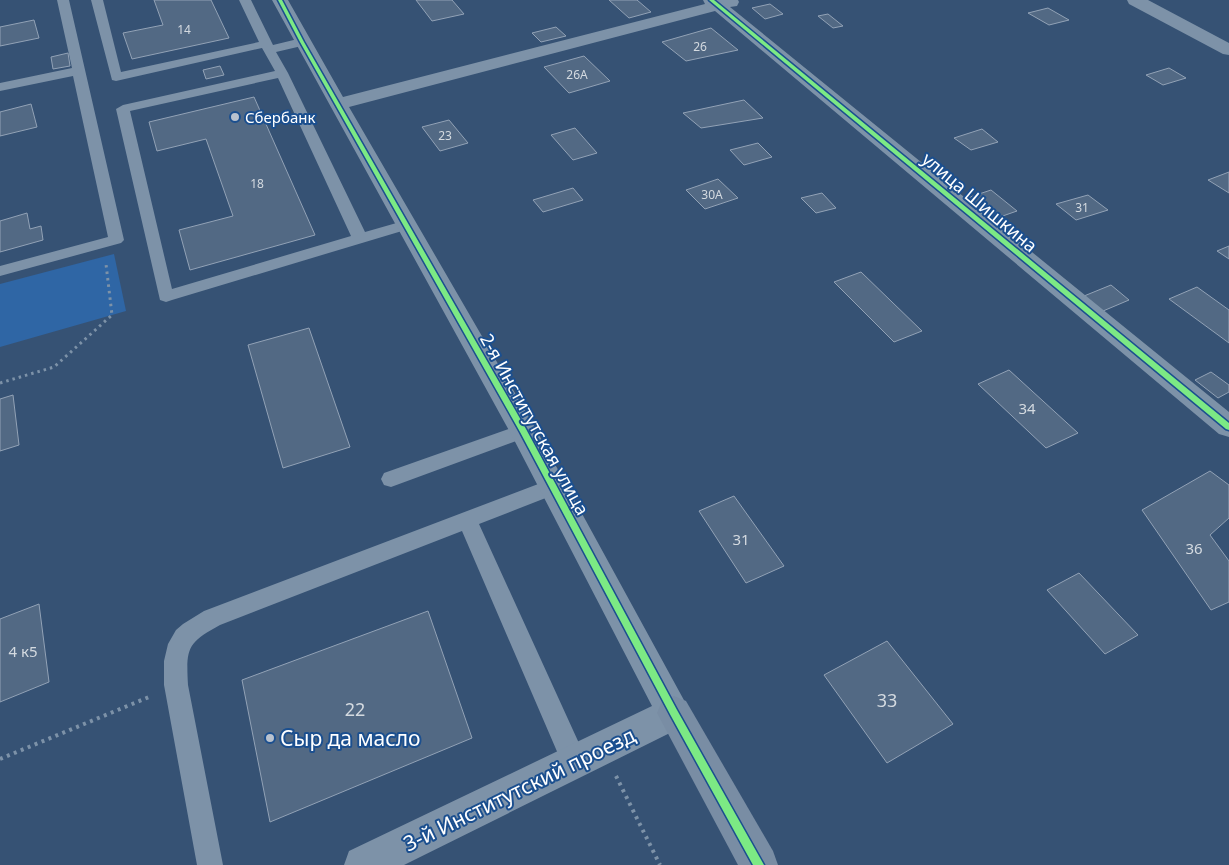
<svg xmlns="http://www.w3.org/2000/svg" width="1229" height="865" viewBox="0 0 1229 865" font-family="'Noto Sans',sans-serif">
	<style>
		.green { fill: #2f66a5 }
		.building { fill: #526984; stroke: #92a2b6 }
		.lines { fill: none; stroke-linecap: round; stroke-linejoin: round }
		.path-far1 { stroke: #7d92a8; stroke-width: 3; stroke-dasharray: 2.5 4; stroke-linecap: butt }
		.path { stroke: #7d92a8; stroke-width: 4; stroke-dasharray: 3 4.5; stroke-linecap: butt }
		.lane { fill: #7d92a8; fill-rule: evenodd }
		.street { fill: #7d92a8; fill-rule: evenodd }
		.secondary { fill: #798da4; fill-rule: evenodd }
		.cycleway-casing { stroke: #1b4f8f; stroke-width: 3 }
		.cycleway { fill: #7ce984; fill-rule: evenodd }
		.poi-dot { fill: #b9c2ce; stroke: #1b4f8f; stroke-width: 2 }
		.labels { text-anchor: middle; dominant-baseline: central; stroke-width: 4; stroke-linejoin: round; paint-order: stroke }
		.far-number-label { font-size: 12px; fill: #d4dae0 }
		.far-poi-label { font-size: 15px; fill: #fff; stroke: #1b4f8f; text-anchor: start }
		.number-label { font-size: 15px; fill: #d4dae0 }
		.street-label { font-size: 18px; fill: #fff; stroke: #1b4f8f }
		.near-number-label { font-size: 18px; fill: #d4dae0 }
		.near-poi-label { font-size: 21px; fill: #fff; stroke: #1b4f8f; text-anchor: start }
		.near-street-label { font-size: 21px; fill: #fff; stroke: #1b4f8f }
	</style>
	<rect width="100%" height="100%" fill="#365274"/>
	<path class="green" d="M 114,254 L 126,311 L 0,347 L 0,284 Z"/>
	<path class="building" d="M 154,0 L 211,0 L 229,38 L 132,59 L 123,33 L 163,25 Z
		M 416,0 L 452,0 L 464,14 L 432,21 Z
		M 609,0 L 637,0 L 651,12 L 629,18 Z
		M 770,4 L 783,14 L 765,19 L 752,8 Z
		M 1048,8 L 1069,20 L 1049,25 L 1028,13 Z
		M 828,14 L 843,26 L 833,28 L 818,16 Z
		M 34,20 L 39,38 L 0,46 L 0,27 Z
		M 556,27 L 566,36 L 541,42 L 532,33 Z
		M 711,28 L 738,50 L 686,61 L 662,42 Z
		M 68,53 L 70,66 L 53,69 L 51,57 Z
		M 584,56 L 610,81 L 569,93 L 544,67 Z
		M 220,66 L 224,75 L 206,79 L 203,70 Z
		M 1169,68 L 1186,78 L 1163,85 L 1146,75 Z
		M 254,97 L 315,235 L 190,270 L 179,230 L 233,216 L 206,139 L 157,151 L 149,122 Z
		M 744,100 L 763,118 L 701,128 L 683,113 Z
		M 31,104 L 37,127 L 0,136 L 0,112 Z
		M 449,120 L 468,143 L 440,151 L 422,127 Z
		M 575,128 L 597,153 L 573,160 L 551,135 Z
		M 982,129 L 998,142 L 971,150 L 954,138 Z
		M 758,143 L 772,157 L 744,165 L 730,150 Z
		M 1229,172 L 1229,193 L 1208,180 Z
		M 718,179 L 738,198 L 705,209 L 686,190 Z
		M 573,188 L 583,200 L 543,212 L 533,200 Z
		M 991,190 L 1017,211 L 994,219 L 967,198 Z
		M 822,193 L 836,208 L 816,213 L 801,198 Z
		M 1088,195 L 1108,210 L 1076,220 L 1056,204 Z
		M 27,213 L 30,229 L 41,226 L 43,240 L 0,252 L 0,221 Z
		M 1229,246 L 1229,259 L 1217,251 Z
		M 861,272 L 922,331 L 894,342 L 834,282 Z
		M 1111,285 L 1129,300 L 1103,311 L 1084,296 Z
		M 1197,287 L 1229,310 L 1229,343 L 1169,299 Z
		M 309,328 L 350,447 L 283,468 L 248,345 Z
		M 1009,370 L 1078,433 L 1046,448 L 978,384 Z
		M 1211,372 L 1229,385 L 1229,392 L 1218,398 L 1195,380 Z
		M 13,395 L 19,445 L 0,451 L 0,399 Z
		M 1210,471 L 1229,485 L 1229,518 L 1210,535 L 1229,561 L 1229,602 L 1211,610 L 1142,510 Z
		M 734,496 L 784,566 L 746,583 L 699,511 Z
		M 1079,573 L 1138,635 L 1105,654 L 1047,590 Z
		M 39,604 L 49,682 L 0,702 L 0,619 Z
		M 428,611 L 472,738 L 270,822 L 242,680 Z
		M 887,641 L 953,724 L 887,763 L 824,675 Z"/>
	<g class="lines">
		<path class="path-far1" d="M 0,383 L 54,367 L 112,315 L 106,264"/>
		<path class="path" d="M 0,759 L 149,697
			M 616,776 L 660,865"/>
		<path class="lane" d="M 57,0 L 69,0 L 124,240 L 121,243 L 0,276 L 0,266 L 108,237 L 73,76 L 0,91 L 0,83 L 72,68 Z
			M 91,0 L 103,0 L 121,72 L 259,42 L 239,0 L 251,0 L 273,45 L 302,38 L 306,39 L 308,42 L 306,45 L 276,52 L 288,73 L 365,232 L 407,220 L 412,222 L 415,225 L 412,228 L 172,300 L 166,302 L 160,300 L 116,109 L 123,105 L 275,71 L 262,48 L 116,81 L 112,80 ZM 278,78 L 351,236 L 172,289 L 130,111 Z
			M 523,424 L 530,426 L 532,431 L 530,436 L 391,487 L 384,485 L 381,479 L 384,473 Z
			M 554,478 L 561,480 L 564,486 L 561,492 L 479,524 L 583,752 L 586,761 L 583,770 L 574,773 L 565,770 L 462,531 L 220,625 C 187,643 186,648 188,685 L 223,865 L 197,865 L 164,685 L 164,661 L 168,644 L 176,630 L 183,624 L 204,611 Z"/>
		<path class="street" d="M 272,0 L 288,0 L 343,97 L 705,4 L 703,0 L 738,0 L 739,2 L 737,6 L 730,7 L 1229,412 L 1229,437 L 1219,434 L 715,11 L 349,107 L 533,424 L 691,713 L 686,725 L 404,865 L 344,865 L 349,851 L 652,706 L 511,434 Z
			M 1127,0 L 1148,0 L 1229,43 L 1229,55 L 1223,54 L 1129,4 Z"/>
		<path class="secondary" d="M 674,696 L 686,701 L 773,851 L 778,865 L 738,865 L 657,713 L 662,701 Z"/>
		<defs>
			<path id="cycleway" d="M 278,0 L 282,0 L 304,42 L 526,429 L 677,710 L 764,865 L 753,865 L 671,716 L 520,432 L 300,42 Z
				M 709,0 L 714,0 L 1229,423 L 1229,430 L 1226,429 Z"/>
		</defs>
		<use href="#cycleway" class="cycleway-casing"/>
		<use href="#cycleway" class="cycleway"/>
	</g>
	<g class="poi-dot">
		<circle cx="235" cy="117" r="5"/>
		<circle cx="270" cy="738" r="5"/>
	</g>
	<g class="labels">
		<g class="far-number-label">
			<text x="184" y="29">14</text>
			<text x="700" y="46">26</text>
			<text x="577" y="74">26А</text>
			<text x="445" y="135">23</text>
			<text x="257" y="183">18</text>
			<text x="712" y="194">30А</text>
			<text x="1082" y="207">31</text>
		</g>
		<g class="far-poi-label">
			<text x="245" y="117">Сбербанк</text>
		</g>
		<g class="number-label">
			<text x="1027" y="408">34</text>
			<text x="741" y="539">31</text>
			<text x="1194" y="548">36</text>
			<text x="23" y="651">4 к5</text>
		</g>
		<g class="street-label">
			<text transform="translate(980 202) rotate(40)">улица Шишкина</text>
			<text transform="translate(535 424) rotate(61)">2-я Институтская улица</text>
		</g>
		<g class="near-number-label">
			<text x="887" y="700">33</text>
			<text x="355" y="709">22</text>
		</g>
		<g class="near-poi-label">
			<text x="280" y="738">Сыр да масло</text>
		</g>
		<g class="near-street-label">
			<text transform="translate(519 789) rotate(-26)">3-й Институтский проезд</text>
		</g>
	</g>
</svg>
